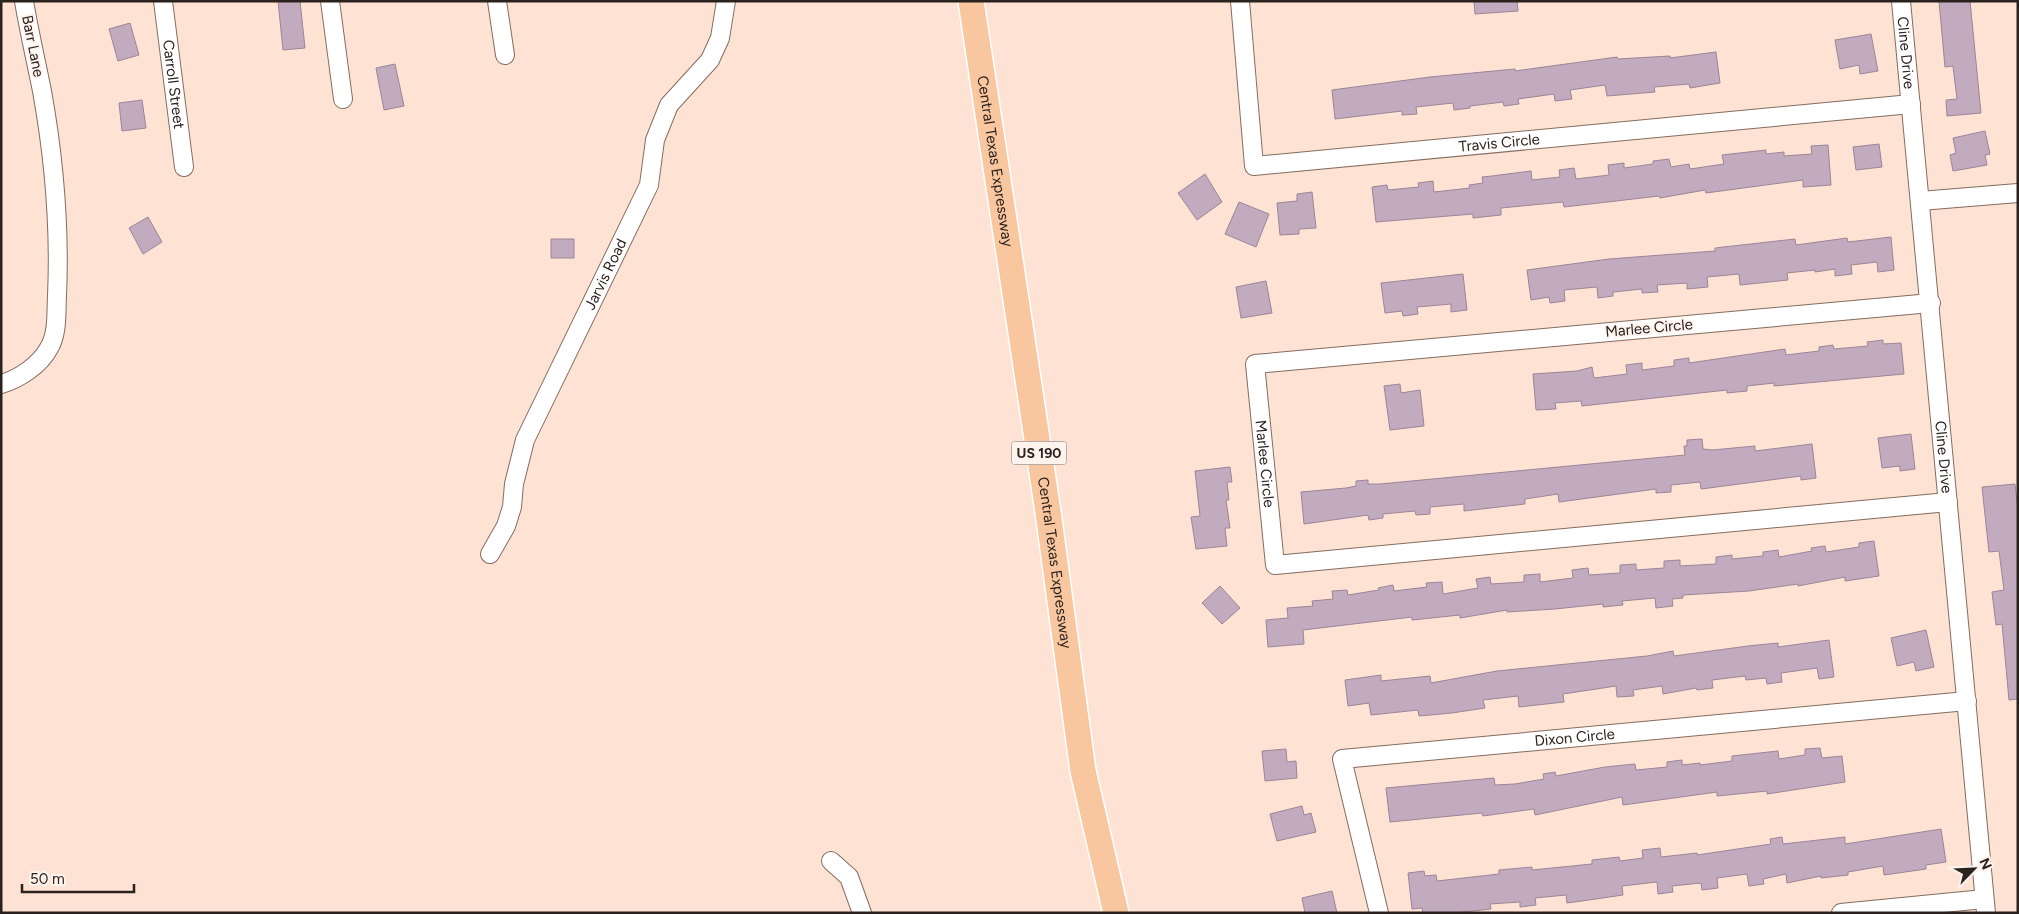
<svg xmlns="http://www.w3.org/2000/svg" width="2019" height="914" viewBox="0 0 2019 914" font-family="Figtree,sans-serif">
	<style>
		.building { fill: #c2abbf; stroke: #9b8598 }
		.lines { fill: none; stroke-linecap: round; stroke-linejoin: round }
		.minor-casing { stroke: #856c5f; stroke-width: 20 }
		.highway-casing { stroke: #fff; stroke-width: 28 }
		.minor { stroke: #fff; stroke-width: 18 }
		.highway { stroke: #f8c69f; stroke-width: 25 }
		.labels { text-anchor: middle; dominant-baseline: central; stroke-width: 4; stroke-linejoin: round; paint-order: stroke }
		.shield { fill: #fff3ed; stroke: #6b615b; stroke-width: 1 }
		.shield-label { font-size: 14px; font-weight: bold; fill: #2c221d }
		.street-label { font-size: 15px; fill: #2c221d; stroke: #fff3ed }
	</style>
	<rect width="100%" height="100%" fill="#fee2d3"/>
	<path class="building" d="M 278,1 L 300,1 L 305,48 L 283,50 Z
		M 1474,1 L 1517,1 L 1518,11 L 1475,14 Z
		M 1939,1 L 1970,1 L 1981,113 L 1947,116 L 1946,100 L 1957,99 L 1953,66 L 1945,67 Z
		M 130,23 L 139,55 L 118,61 L 109,29 Z
		M 1871,34 L 1878,71 L 1860,74 L 1859,65 L 1840,69 L 1835,40 Z
		M 1716,52 L 1720,83 L 1690,88 L 1689,84 L 1654,87 L 1655,92 L 1607,96 L 1605,85 L 1570,90 L 1572,99 L 1555,101 L 1554,94 L 1518,99 L 1519,104 L 1504,106 L 1503,102 L 1470,106 L 1470,108 L 1454,110 L 1453,103 L 1416,107 L 1417,114 L 1402,115 L 1402,111 L 1335,119 L 1332,90 L 1430,77 L 1515,69 L 1515,71 L 1617,57 L 1618,59 L 1670,56 L 1670,58 Z
		M 395,64 L 404,106 L 384,110 L 376,68 Z
		M 142,100 L 146,128 L 122,131 L 119,103 Z
		M 1985,131 L 1990,154 L 1985,155 L 1987,165 L 1953,171 L 1950,155 L 1956,153 L 1953,138 Z
		M 1879,144 L 1882,167 L 1856,170 L 1853,147 Z
		M 1828,145 L 1831,185 L 1803,187 L 1803,180 L 1706,193 L 1705,190 L 1660,198 L 1659,196 L 1564,207 L 1563,202 L 1501,208 L 1501,215 L 1473,218 L 1473,214 L 1376,222 L 1372,187 L 1387,185 L 1388,190 L 1419,187 L 1418,183 L 1433,181 L 1434,192 L 1470,188 L 1469,185 L 1483,183 L 1482,177 L 1492,176 L 1531,171 L 1532,180 L 1560,177 L 1559,170 L 1574,168 L 1576,179 L 1609,175 L 1608,165 L 1624,163 L 1624,168 L 1653,164 L 1653,161 L 1669,159 L 1671,167 L 1689,164 L 1690,169 L 1724,164 L 1722,155 L 1766,150 L 1766,154 L 1784,152 L 1784,156 L 1812,154 L 1811,146 Z
		M 1205,174 L 1222,202 L 1197,220 L 1178,193 Z
		M 1312,192 L 1316,228 L 1299,229 L 1299,234 L 1280,235 L 1277,203 L 1297,201 L 1297,194 Z
		M 1239,202 L 1269,214 L 1256,247 L 1225,234 Z
		M 148,217 L 162,242 L 143,254 L 129,228 Z
		M 1891,237 L 1894,270 L 1878,272 L 1877,262 L 1851,265 L 1852,274 L 1835,276 L 1835,269 L 1815,272 L 1815,270 L 1787,273 L 1788,280 L 1740,285 L 1739,274 L 1707,277 L 1708,287 L 1687,289 L 1687,283 L 1657,285 L 1658,292 L 1642,293 L 1642,289 L 1613,292 L 1613,296 L 1598,298 L 1597,287 L 1564,290 L 1565,301 L 1550,303 L 1549,297 L 1531,300 L 1527,270 L 1609,259 L 1715,251 L 1715,248 L 1795,239 L 1796,245 L 1847,238 L 1848,242 Z
		M 551,239 L 574,239 L 574,258 L 551,258 Z
		M 1463,274 L 1467,310 L 1451,312 L 1451,304 L 1417,307 L 1418,314 L 1403,316 L 1402,311 L 1385,313 L 1381,283 Z
		M 1266,281 L 1272,313 L 1241,318 L 1236,287 Z
		M 1883,340 L 1883,344 L 1901,343 L 1904,374 L 1774,386 L 1774,383 L 1747,386 L 1747,391 L 1727,393 L 1727,390 L 1582,406 L 1581,401 L 1555,403 L 1556,409 L 1536,410 L 1533,374 L 1577,371 L 1592,367 L 1594,378 L 1627,374 L 1626,365 L 1642,363 L 1642,370 L 1674,366 L 1674,360 L 1689,358 L 1689,363 L 1785,349 L 1786,355 L 1819,351 L 1819,347 L 1833,345 L 1834,349 L 1868,346 L 1867,342 Z
		M 1400,384 L 1401,393 L 1420,390 L 1424,426 L 1390,430 L 1384,386 Z
		M 1911,434 L 1915,469 L 1900,471 L 1900,466 L 1882,468 L 1878,438 Z
		M 1702,439 L 1703,449 L 1712,450 L 1755,446 L 1755,451 L 1812,444 L 1816,478 L 1801,480 L 1801,476 L 1701,489 L 1700,482 L 1671,485 L 1671,492 L 1656,493 L 1656,489 L 1559,502 L 1558,494 L 1525,499 L 1525,504 L 1464,511 L 1464,504 L 1430,507 L 1430,514 L 1416,515 L 1415,511 L 1383,514 L 1383,518 L 1369,520 L 1368,515 L 1304,524 L 1301,492 L 1346,488 L 1356,486 L 1356,481 L 1368,480 L 1368,484 L 1380,484 L 1685,455 L 1684,446 L 1687,446 L 1687,440 Z
		M 1230,467 L 1232,482 L 1227,482 L 1229,500 L 1226,500 L 1230,528 L 1225,528 L 1227,546 L 1196,549 L 1191,517 L 1200,516 L 1195,471 Z
		M 2015,484 L 2018,510 L 2018,699 L 2009,700 L 2002,624 L 1996,625 L 1992,592 L 2004,590 L 1999,551 L 1989,552 L 1982,487 Z
		M 1874,541 L 1879,576 L 1845,581 L 1845,577 L 1798,586 L 1798,584 L 1749,591 L 1683,595 L 1683,598 L 1672,599 L 1673,606 L 1656,608 L 1655,598 L 1622,601 L 1623,605 L 1603,607 L 1603,604 L 1555,609 L 1507,612 L 1507,610 L 1460,618 L 1460,615 L 1412,620 L 1412,617 L 1303,630 L 1304,644 L 1268,647 L 1266,620 L 1288,618 L 1287,608 L 1313,606 L 1312,601 L 1333,599 L 1332,591 L 1347,590 L 1348,595 L 1379,590 L 1378,588 L 1393,585 L 1394,591 L 1427,587 L 1426,583 L 1442,582 L 1443,594 L 1478,588 L 1476,579 L 1490,577 L 1491,584 L 1524,582 L 1524,575 L 1540,574 L 1540,582 L 1573,578 L 1572,570 L 1588,568 L 1589,575 L 1620,573 L 1620,565 L 1636,564 L 1636,570 L 1664,568 L 1664,561 L 1680,560 L 1680,566 L 1716,564 L 1716,557 L 1732,555 L 1732,559 L 1763,556 L 1763,552 L 1778,550 L 1779,557 L 1812,551 L 1811,548 L 1825,546 L 1826,552 L 1859,547 L 1859,543 Z
		M 1220,586 L 1240,608 L 1222,624 L 1202,603 Z
		M 1926,630 L 1934,667 L 1916,671 L 1914,662 L 1897,666 L 1891,638 Z
		M 1829,640 L 1834,677 L 1819,679 L 1817,668 L 1781,673 L 1782,682 L 1767,684 L 1766,678 L 1746,680 L 1745,676 L 1712,680 L 1713,688 L 1697,690 L 1696,688 L 1663,694 L 1662,686 L 1633,690 L 1634,696 L 1617,697 L 1616,686 L 1563,694 L 1564,702 L 1519,707 L 1518,696 L 1483,700 L 1485,708 L 1452,713 L 1419,716 L 1418,710 L 1371,715 L 1369,703 L 1348,706 L 1345,680 L 1381,675 L 1381,681 L 1430,676 L 1431,683 L 1497,671 L 1647,656 L 1673,651 L 1674,656 L 1748,646 L 1778,643 L 1778,647 Z
		M 1820,748 L 1822,758 L 1842,756 L 1845,782 L 1767,794 L 1767,791 L 1717,796 L 1717,792 L 1623,805 L 1622,797 L 1535,815 L 1534,809 L 1483,816 L 1482,813 L 1390,822 L 1386,788 L 1494,778 L 1495,785 L 1515,784 L 1544,779 L 1543,774 L 1555,772 L 1556,776 L 1605,767 L 1635,764 L 1636,770 L 1667,767 L 1667,762 L 1682,760 L 1682,765 L 1700,763 L 1700,765 L 1732,761 L 1732,756 L 1778,751 L 1779,759 L 1805,755 L 1805,749 Z
		M 1286,749 L 1287,762 L 1296,761 L 1297,778 L 1265,781 L 1262,751 Z
		M 1302,806 L 1304,815 L 1311,813 L 1316,832 L 1277,841 L 1270,814 Z
		M 1941,829 L 1946,862 L 1926,865 L 1926,869 L 1884,875 L 1883,866 L 1848,872 L 1848,875 L 1821,878 L 1821,876 L 1787,883 L 1786,874 L 1763,879 L 1764,884 L 1749,886 L 1747,874 L 1717,878 L 1718,888 L 1702,890 L 1701,883 L 1672,886 L 1673,892 L 1658,894 L 1657,882 L 1622,886 L 1623,895 L 1582,901 L 1567,903 L 1566,895 L 1535,898 L 1536,905 L 1520,907 L 1520,902 L 1490,904 L 1491,909 L 1454,913 L 1423,913 L 1422,908 L 1412,909 L 1408,873 L 1424,871 L 1425,876 L 1436,875 L 1437,881 L 1499,874 L 1499,870 L 1532,867 L 1532,870 L 1592,864 L 1592,860 L 1619,857 L 1620,861 L 1643,858 L 1642,850 L 1660,848 L 1661,857 L 1697,853 L 1697,855 L 1771,844 L 1770,839 L 1782,837 L 1783,844 L 1845,837 L 1845,844 Z
		M 1332,891 L 1337,913 L 1305,913 L 1302,898 Z"/>
	<g class="lines">
		<defs>
			<g id="minor">
				<path id="s1" d="M 163,1 L 184,167"/>
				<path d="M 330,1 L 343,99"/>
				<path d="M 497,1 L 505,55"/>
				<path id="s2" d="M 1240,1 L 1254,166 L 1911,104"/>
				<path id="s3" d="M 1901,1 L 1986,913"/>
				<path d="M 1920,201 L 2018,193"/>
				<path id="s4" d="M 1931,303 L 1255,364 L 1275,565 L 1948,502"/>
				<path d="M 1,384 C 19,379 40,365 49,348 C 58,333 56,313 57,296 C 60,228 54,158 42,91 C 36,61 29,31 24,1"/>
				<path id="s5" d="M 490,554 L 506,526 L 512,507 L 514,484 L 525,440 L 649,185 L 655,140 L 669,105 L 710,60 L 720,38 L 726,1"/>
				<path d="M 831,861 L 849,877 L 862,913"/>
				<path id="s6" d="M 1379,913 L 1342,759 L 1967,701"/>
				<path d="M 1841,913 L 1984,899"/>
			</g>
			<g id="highway">
				<path id="s7" d="M 971,1 L 1048,512 L 1083,771 L 1116,913"/>
			</g>
		</defs>
		<use href="#minor" class="minor-casing"/>
		<use href="#highway" class="highway-casing"/>
		<use href="#minor" class="minor"/>
		<use href="#highway" class="highway"/>
	</g>
	<g class="labels">
		<rect class="shield" x="1011.5" y="441.5" width="55" height="23" rx="4"/>
		<g class="shield-label">
			<text x="1039" y="453">US 190</text>
		</g>
		<g class="street-label">
			<text transform="translate(33 46) rotate(79)">Barr Lane</text>
			<text stroke="none"><textPath href="#s3" startOffset="52">Cline Drive</textPath></text>
			<text stroke="none"><textPath href="#s1" startOffset="84">Carroll Street</textPath></text>
			<text stroke="none"><textPath href="#s2" startOffset="412">Travis Circle</textPath></text>
			<text stroke="none"><textPath href="#s7" startOffset="162">Central Texas Expressway</textPath></text>
			<text stroke="none"><textPath href="#s5" startOffset="305">Jarvis Road</textPath></text>
			<text transform="translate(1649 328) rotate(-5)">Marlee Circle</text>
			<text stroke="none"><textPath href="#s3" startOffset="458">Cline Drive</textPath></text>
			<text stroke="none"><textPath href="#s4" startOffset="779">Marlee Circle</textPath></text>
			<text stroke="none"><textPath href="#s7" startOffset="568">Central Texas Expressway</textPath></text>
			<text stroke="none"><textPath href="#s6" startOffset="392">Dixon Circle</textPath></text>
		</g>
	</g>
	<rect width="2019" height="914" fill="none" stroke="#2c221d" stroke-width="5"/>
	<g transform="translate(1974 869) rotate(66)" stroke="#fff3ed" stroke-width="4" paint-order="stroke">
	<path d="M0-4L9 19L0 12L-9 19Z" fill="#2c221d"/>
	<text y="-8" font-size="14" font-weight="bold" text-anchor="middle" fill="#2c221d">N</text>
	</g>
	<path d="M22 884v8h112v-8" fill="none" stroke="#2c221d" stroke-width="2.5"/>
	<text x="30" y="884" font-size="15" fill="#2c221d" stroke="#fff3ed" stroke-width="4" paint-order="stroke">50 m</text>
</svg>
